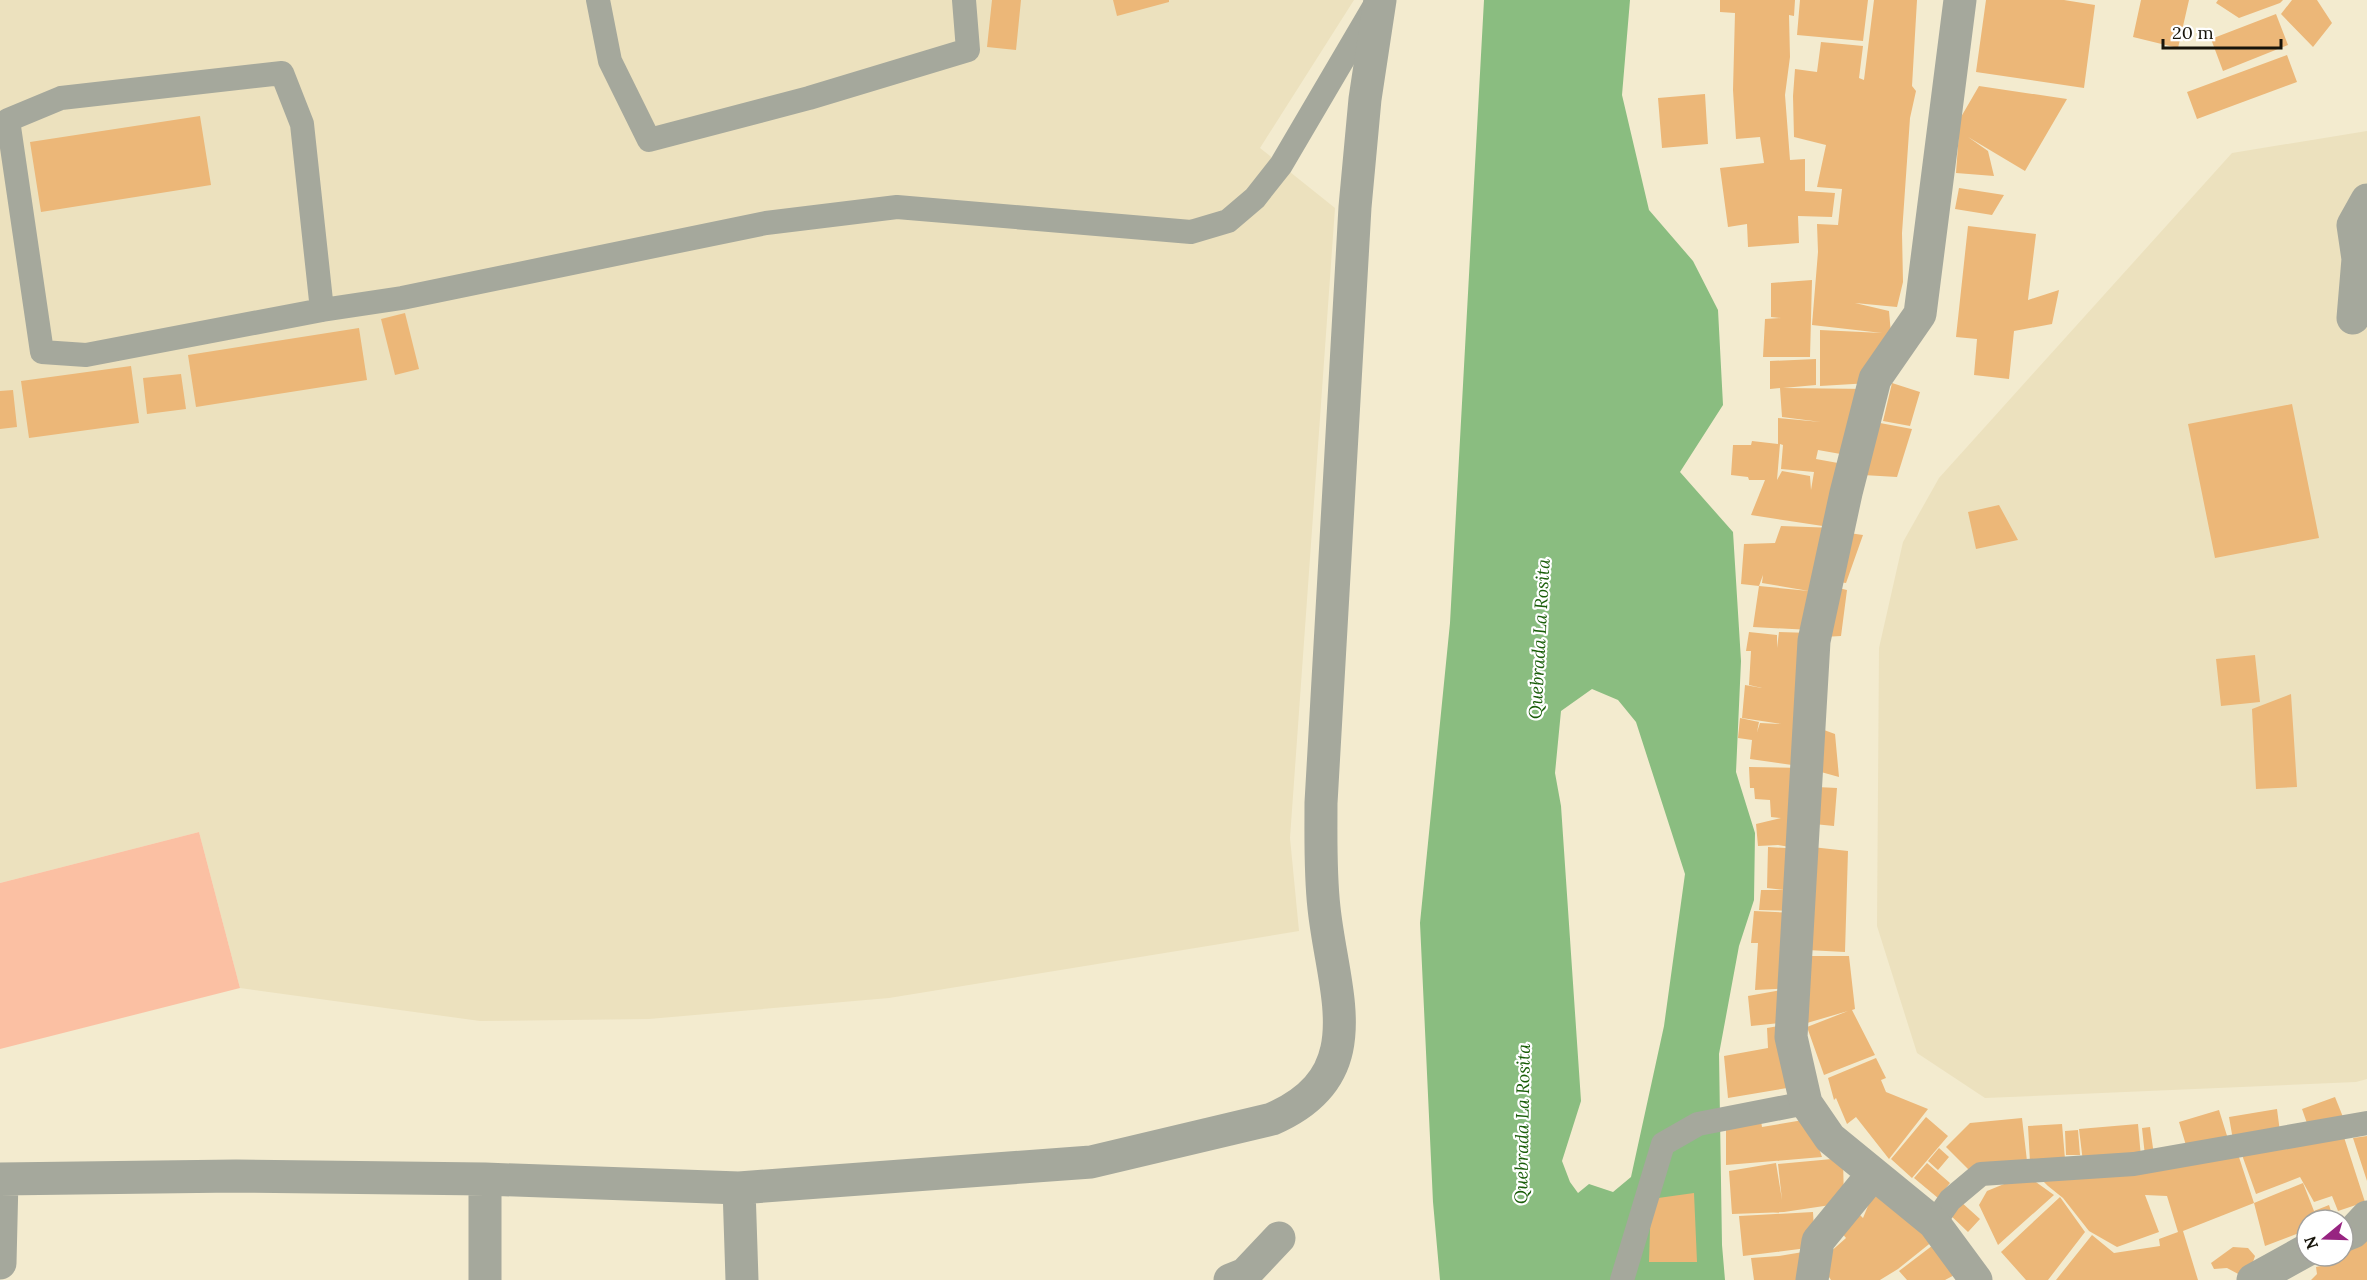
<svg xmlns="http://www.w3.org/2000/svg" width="2367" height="1280" viewBox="0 0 2367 1280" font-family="Lora,serif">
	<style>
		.built { fill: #ece1be }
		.green { fill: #fbc0a3 }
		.water { fill: #8abd80; fill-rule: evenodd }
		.building { fill: #ecb778; fill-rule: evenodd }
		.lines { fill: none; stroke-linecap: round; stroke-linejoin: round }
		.service { stroke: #a5a89c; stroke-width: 24 }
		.minor { stroke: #a5a89c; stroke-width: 33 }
		.labels { text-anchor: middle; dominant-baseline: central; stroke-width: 4.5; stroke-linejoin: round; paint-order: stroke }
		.water-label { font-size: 18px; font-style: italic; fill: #195d08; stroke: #fff }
	</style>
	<rect width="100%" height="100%" fill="#f3ebcf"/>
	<path class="built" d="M 0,0 L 1354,0 L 1260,148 L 1335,208 L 1290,838 L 1299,931 L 889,998 L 649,1019 L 480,1021 L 240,988 L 199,832 L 0,883 Z
		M 2367,131 L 2367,1079 L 2356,1082 L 1985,1098 L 1917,1053 L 1877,926 L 1879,648 L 1903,542 L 1939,478 L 2232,153 Z"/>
	<path class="green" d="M 199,832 L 240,988 L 0,1049 L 0,883 Z"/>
	<path class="water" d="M 1484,0 L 1630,0 L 1622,95 L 1649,210 L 1693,261 L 1718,310 L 1723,405 L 1680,472 L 1733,532 L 1741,661 L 1736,772 L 1755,833 L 1754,900 L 1739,946 L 1719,1054 L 1722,1245 L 1725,1280 L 1440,1280 L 1433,1202 L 1420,923 L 1450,623 ZM 1592,689 L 1618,700 L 1636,722 L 1685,874 L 1664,1026 L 1631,1177 L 1613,1192 L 1589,1184 L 1578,1193 L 1570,1182 L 1562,1161 L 1581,1101 L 1561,806 L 1555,773 L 1561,711 Z"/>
	<path class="building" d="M 992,0 L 1021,0 L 1016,50 L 987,47 Z
		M 1113,0 L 1169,0 L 1169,2 L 1117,16 Z
		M 1720,0 L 1795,0 L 1794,16 L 1789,15 L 1790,57 L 1785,95 L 1790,160 L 1805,159 L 1805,191 L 1835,193 L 1832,217 L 1798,216 L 1799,243 L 1748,247 L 1747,224 L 1728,227 L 1720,168 L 1764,163 L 1760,137 L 1736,139 L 1733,90 L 1735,13 L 1720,12 Z
		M 1800,0 L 1868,0 L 1863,41 L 1797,35 Z
		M 1874,0 L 1917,0 L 1912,86 L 1916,91 L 1910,118 L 1902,233 L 1903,282 L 1897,307 L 1855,303 L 1889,311 L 1891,334 L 1870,383 L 1820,386 L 1820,330 L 1882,333 L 1812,325 L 1818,252 L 1817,224 L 1838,225 L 1842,189 L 1817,187 L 1826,145 L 1794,137 L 1793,96 L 1795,69 L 1817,72 L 1821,42 L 1863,46 L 1859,78 L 1864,80 Z
		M 1986,0 L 2064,0 L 2095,5 L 2084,88 L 1976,72 Z
		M 2141,0 L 2189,0 L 2178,48 L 2133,37 Z
		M 2218,0 L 2283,0 L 2280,3 L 2239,18 L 2216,3 Z
		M 2292,0 L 2317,0 L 2332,23 L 2313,47 L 2281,14 Z
		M 2276,14 L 2288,45 L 2223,71 L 2211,39 Z
		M 2287,55 L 2297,82 L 2197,119 L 2187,92 Z
		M 1979,86 L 2067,99 L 2025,171 L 1968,137 L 1988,151 L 1994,176 L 1956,173 L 1959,132 L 1954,129 Z
		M 1705,94 L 1708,144 L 1662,148 L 1658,98 Z
		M 200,116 L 211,185 L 41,212 L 30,142 Z
		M 1959,188 L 2004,195 L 1992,215 L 1955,209 Z
		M 1968,226 L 2036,234 L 2028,300 L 2059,290 L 2052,324 L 2014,331 L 2009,379 L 1974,375 L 1977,339 L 1956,337 Z
		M 1812,280 L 1810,357 L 1763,357 L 1765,319 L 1781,318 L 1771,317 L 1771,283 Z
		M 405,313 L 419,369 L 395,375 L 381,319 Z
		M 359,328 L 367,380 L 196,407 L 188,355 Z
		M 1816,359 L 1816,385 L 1783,388 L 1869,389 L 1860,425 L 1857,425 L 1852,456 L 1818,450 L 1816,459 L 1849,465 L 1836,528 L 1821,593 L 1815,592 L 1811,630 L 1753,627 L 1759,586 L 1741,584 L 1744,544 L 1775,543 L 1781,526 L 1836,528 L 1751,515 L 1765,480 L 1749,480 L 1748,477 L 1731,475 L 1733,445 L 1751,445 L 1752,441 L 1778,444 L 1778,418 L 1821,422 L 1782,417 L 1780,388 L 1770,389 L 1770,361 ZM 1780,444 L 1783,445 L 1781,469 L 1814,472 L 1811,490 L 1810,476 L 1782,471 L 1777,480 ZM 1763,575 L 1762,583 L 1809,591 L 1759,586 Z
		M 131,366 L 139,423 L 29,438 L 21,381 Z
		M 181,374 L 186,409 L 147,414 L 143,378 Z
		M 1892,383 L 1920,392 L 1910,426 L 1883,421 Z
		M 13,390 L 17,427 L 0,429 L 0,391 Z
		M 2292,404 L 2319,538 L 2215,558 L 2188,424 Z
		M 1880,423 L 1912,429 L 1897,477 L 1863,475 Z
		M 1999,505 L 2018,540 L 1976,549 L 1968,512 Z
		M 1842,532 L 1863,535 L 1846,583 L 1832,581 Z
		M 1834,587 L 1847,590 L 1841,636 L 1823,637 Z
		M 1749,632 L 1777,635 L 1777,648 L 1779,632 L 1811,633 L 1806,767 L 1750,759 L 1752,740 L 1738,738 L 1740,718 L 1759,722 L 1757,732 L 1760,723 L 1782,724 L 1742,718 L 1745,685 L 1762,688 L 1749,685 L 1751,651 L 1746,651 Z
		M 2255,655 L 2260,702 L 2221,706 L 2216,659 Z
		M 2291,694 L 2297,787 L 2256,789 L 2252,709 Z
		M 1824,730 L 1835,734 L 1839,777 L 1821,772 Z
		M 1749,767 L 1805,768 L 1802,849 L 1778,845 L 1758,846 L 1756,824 L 1781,818 L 1771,817 L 1770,800 L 1755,799 L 1754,788 L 1750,788 Z
		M 1817,787 L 1837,788 L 1834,826 L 1814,824 Z
		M 1768,847 L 1802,849 L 1797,911 L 1759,910 L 1761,890 L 1784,890 L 1767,888 Z
		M 1812,847 L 1848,851 L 1845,952 L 1807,950 Z
		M 1754,911 L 1796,913 L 1792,988 L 1755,990 L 1758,943 L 1751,943 Z
		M 1806,956 L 1849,956 L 1855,1009 L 1852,1010 L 1875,1055 L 1824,1075 L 1807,1027 L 1848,1011 L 1807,1023 Z
		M 1782,990 L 1790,1022 L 1751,1026 L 1748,996 Z
		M 1790,1024 L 1799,1086 L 1728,1098 L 1724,1056 L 1768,1048 L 1767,1028 Z
		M 1876,1058 L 1886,1078 L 1881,1080 L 1886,1092 L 1928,1109 L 1889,1159 L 1856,1117 L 1847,1124 L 1836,1098 L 1834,1100 L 1828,1078 Z
		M 2335,1097 L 2343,1117 L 2309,1129 L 2302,1109 Z
		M 2277,1109 L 2280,1132 L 2233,1140 L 2229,1117 Z
		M 2219,1110 L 2228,1139 L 2188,1152 L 2179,1122 Z
		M 1926,1117 L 1948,1136 L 1912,1178 L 1891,1159 Z
		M 2022,1118 L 2027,1161 L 1973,1174 L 1946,1147 L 1970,1123 Z
		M 1809,1119 L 1822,1157 L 1726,1165 L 1726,1124 L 1761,1121 L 1762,1127 Z
		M 2062,1124 L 2065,1159 L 2030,1162 L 2028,1126 Z
		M 2138,1124 L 2141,1157 L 2083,1162 L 2079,1129 Z
		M 2150,1127 L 2154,1155 L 2145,1156 L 2142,1128 Z
		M 2078,1130 L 2080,1155 L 2066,1155 L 2065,1131 Z
		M 2342,1131 L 2365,1202 L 2338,1211 L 2332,1196 L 2314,1202 L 2300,1177 L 2256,1194 L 2242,1155 Z
		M 2367,1136 L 2367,1181 L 2353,1138 Z
		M 1939,1148 L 1949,1157 L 1938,1170 L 1928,1161 Z
		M 2237,1151 L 2254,1203 L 2183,1231 L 2198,1280 L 2056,1280 L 2092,1235 L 2114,1253 L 2160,1246 L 2159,1239 L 2178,1232 L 2167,1196 L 2145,1195 L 2159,1232 L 2117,1247 L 2089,1231 L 2063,1198 L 2048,1186 L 2038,1176 Z
		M 1843,1158 L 1844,1203 L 1784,1212 L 1732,1214 L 1729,1171 L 1776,1163 L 1782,1200 L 1778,1164 Z
		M 1927,1163 L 1950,1183 L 1938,1198 L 1914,1178 Z
		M 2026,1175 L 2054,1195 L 1998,1245 L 1979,1205 L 1987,1191 Z
		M 1879,1179 L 1938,1237 L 1898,1269 L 1880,1280 L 1831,1280 L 1819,1262 L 1846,1238 L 1840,1231 L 1858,1213 L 1863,1218 Z
		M 2303,1183 L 2314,1211 L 2329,1205 L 2334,1220 L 2307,1220 L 2307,1230 L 2265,1246 L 2254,1203 Z
		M 1694,1193 L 1697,1262 L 1649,1262 L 1651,1199 Z
		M 2060,1197 L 2085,1232 L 2048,1280 L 2026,1280 L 2001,1252 Z
		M 1960,1201 L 1980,1219 L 1968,1232 L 1948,1213 Z
		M 1813,1212 L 1815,1247 L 1743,1256 L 1739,1216 Z
		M 2367,1236 L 2367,1280 L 2311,1280 L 2317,1274 L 2316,1267 L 2340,1262 L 2338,1256 L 2343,1256 L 2343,1245 Z
		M 1941,1239 L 1962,1271 L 1945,1280 L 1907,1280 L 1899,1271 Z
		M 2233,1247 L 2248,1248 L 2255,1256 L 2251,1268 L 2242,1276 L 2227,1268 L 2214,1269 L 2211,1263 Z
		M 1809,1251 L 1810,1280 L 1754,1280 L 1751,1258 L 1779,1256 Z"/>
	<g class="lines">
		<path class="service" d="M 598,0 L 610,61 L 649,140 L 809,98 L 968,50 L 964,0
			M 322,310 L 302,124 L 282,73 L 61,98 L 8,120 L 42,352 L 86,355 L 322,310 L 402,298 L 766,223 L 897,207 L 1191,232 L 1228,221 L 1255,198 L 1281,165 L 1375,5
			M 1934,1223 L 1950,1200 L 1981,1174 L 2134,1164 L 2367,1123
			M 1622,1280 L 1663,1144 L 1698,1124 L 1806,1103"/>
		<path class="minor" d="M 1960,0 L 1920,314 L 1875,379 L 1846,493 L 1814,641 L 1791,1037 L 1806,1103 L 1830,1138 L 1934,1223 L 1976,1280
			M 2353,318 L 2358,259 L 2353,225 L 2367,200
			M 0,1179 L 236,1176 L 485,1179 L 739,1188 L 1091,1162 L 1272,1119 C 1373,1075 1333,993 1324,908 C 1320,873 1321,838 1321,803 L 1355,207 L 1365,99 L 1380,0
			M 739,1188 L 742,1280
			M 2343,1236 L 2353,1232 L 2367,1217
			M 0,1263 L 2,1179
			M 485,1280 L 485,1179
			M 1230,1280 L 1245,1274 L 1279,1238
			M 1812,1280 L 1818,1241 L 1873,1174
			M 2253,1280 L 2307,1250"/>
	</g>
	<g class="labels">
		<g class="water-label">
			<text transform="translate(1539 639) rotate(-87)">Quebrada La Rosita</text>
			<text transform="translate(1522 1124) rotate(-89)">Quebrada La Rosita</text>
		</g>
	</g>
	<g transform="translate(2325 1238) rotate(251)"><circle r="28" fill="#ffffff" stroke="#a2a19d" stroke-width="1.5"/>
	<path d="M0-4.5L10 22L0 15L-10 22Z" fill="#972481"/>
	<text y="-9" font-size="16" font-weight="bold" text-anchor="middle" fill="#17140a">N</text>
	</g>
	<path d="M2163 39v9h118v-9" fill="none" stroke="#17140a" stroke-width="3"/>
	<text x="2172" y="39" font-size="18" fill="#17140a" stroke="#ffffff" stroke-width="4.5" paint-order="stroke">20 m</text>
</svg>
